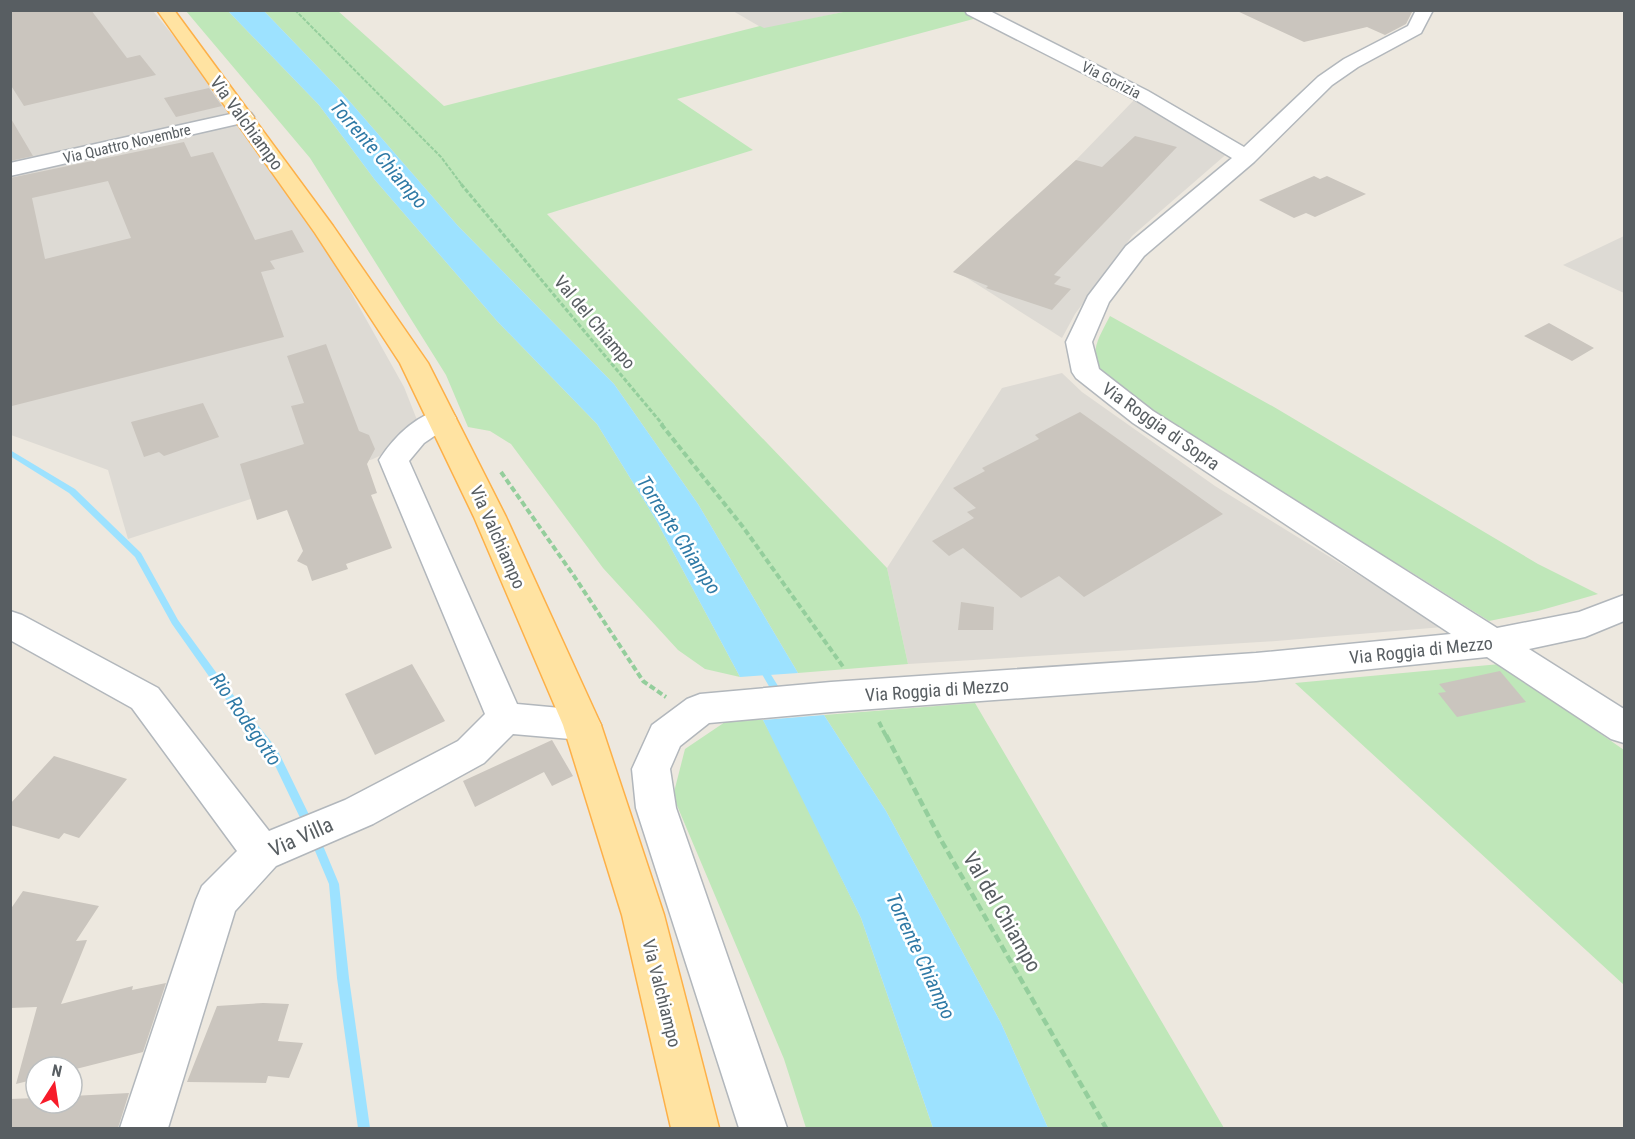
<svg xmlns="http://www.w3.org/2000/svg" width="1635" height="1139" viewBox="0 0 1635 1139" font-family="'Roboto Condensed',sans-serif">
	<style>
		.industrial { fill: #dddad4 }
		.green { fill: #bfe7b9 }
		.water { fill: #9de2ff }
		.lines { fill: none; stroke-linecap: round; stroke-linejoin: round }
		.stream { fill: #9de2ff; fill-rule: evenodd }
		.building { fill: #cac5be; fill-rule: evenodd }
		.minor-casing { stroke: #b2b7bc; stroke-width: 3 }
		.major-casing { stroke: #fdb048; stroke-width: 3 }
		.path-far3 { stroke: #94ce9c; stroke-width: 2; stroke-dasharray: 4 1.5; stroke-linecap: butt }
		.path-far2 { stroke: #94ce9c; stroke-width: 3; stroke-dasharray: 4.5 2; stroke-linecap: butt }
		.path-far1 { stroke: #94ce9c; stroke-width: 4; stroke-dasharray: 6 3; stroke-linecap: butt }
		.path { stroke: #94ce9c; stroke-width: 4.5; stroke-dasharray: 8 4; stroke-linecap: butt }
		.minor { fill: #fff; fill-rule: evenodd }
		.major { fill: #ffe3a2; fill-rule: evenodd }
		.labels { text-anchor: middle; dominant-baseline: central; stroke-width: 5; stroke-linejoin: round; paint-order: stroke }
		.far-street-label { font-size: 15px; fill: #585e62; stroke: #fff }
		.street-label { font-size: 18px; fill: #585e62; stroke: #fff }
		.water-label { font-size: 20px; font-style: italic; fill: #2f7aa6; stroke: #fff }
		.near-street-label { font-size: 21px; fill: #585e62; stroke: #fff }
	</style>
	<rect width="100%" height="100%" fill="#ede8df"/>
	<path class="industrial" d="M 10,11 L 153,11 L 235,111 L 125,140 L 11,164 Z
		M 733,11 L 848,11 L 764,29 Z
		M 1134,100 L 1230,151 L 1132,236 L 1075,314 L 1062,338 L 964,276 L 953,272 L 1076,160 Z
		M 242,121 L 314,226 L 404,387 L 423,435 L 373,459 L 128,539 L 108,470 L 11,435 L 10,175 L 130,150 Z
		M 1624,236 L 1624,293 L 1563,265 Z
		M 1062,373 L 1082,392 L 1215,486 L 1443,627 L 1276,641 L 908,664 L 887,568 L 1002,388 Z"/>
	<path class="green" d="M 186,11 L 228,11 L 319,105 L 375,180 L 497,321 L 597,424 L 656,520 L 740,677 L 705,669 L 678,650 L 603,568 L 511,444 L 490,431 L 468,427 L 446,375 L 310,158 Z
		M 264,11 L 338,11 L 444,106 L 760,26 L 764,28 L 848,11 L 962,11 L 977,18 L 677,99 L 753,150 L 547,214 L 887,568 L 908,664 L 798,673 L 698,504 L 614,384 L 458,226 L 338,88 Z
		M 1110,316 L 1274,407 L 1538,564 L 1598,594 L 1538,611 L 1489,621 L 1411,572 L 1239,470 L 1109,382 C 1086,356 1096,343 1110,316 Z
		M 1500,664 L 1624,750 L 1624,985 L 1295,683 Z
		M 975,703 L 1224,1128 L 1048,1128 L 1001,1023 L 886,811 L 824,715 Z
		M 728,720 L 763,720 L 778,748 L 861,918 L 933,1128 L 806,1128 L 784,1059 L 673,796 L 685,749 Z"/>
	<path class="water" d="M 264,11 L 338,88 L 458,226 L 614,384 L 698,504 L 798,673 L 740,677 L 656,520 L 597,424 L 497,321 L 375,180 L 319,105 L 228,11 Z
		M 824,715 L 886,811 L 1001,1023 L 1048,1128 L 933,1128 L 861,918 L 763,720 Z"/>
	<g class="lines">
		<path class="stream" d="M 10,450 L 75,489 L 141,553 L 178,620 L 226,686 L 277,749 L 314,825 L 313,828 L 309,829 L 305,828 L 270,755 L 220,692 L 172,624 L 135,557 L 69,493 L 10,456 Z
			M 762,664 L 765,665 L 783,694 L 785,697 L 783,700 L 780,701 L 777,700 L 759,669 L 758,667 L 759,665 Z
			M 315,835 L 319,836 L 339,884 L 349,978 L 370,1128 L 358,1128 L 337,978 L 329,884 L 310,839 L 311,836 Z"/>
	</g>
	<path class="building" d="M 10,10 L 91,10 L 127,58 L 140,55 L 156,75 L 24,106 L 10,84 Z
		M 1235,10 L 1413,10 L 1406,24 L 1385,35 L 1367,27 L 1304,42 Z
		M 209,88 L 222,106 L 176,117 L 164,98 Z
		M 10,117 L 33,156 L 10,161 Z
		M 1135,136 L 1177,147 L 1054,275 L 1061,277 L 1054,284 L 1071,289 L 1052,310 L 986,288 L 988,286 L 953,272 L 1076,160 L 1102,167 Z
		M 184,142 L 191,157 L 213,152 L 255,240 L 292,230 L 304,252 L 270,261 L 275,269 L 261,272 L 284,337 L 12,406 L 10,178 ZM 108,181 L 131,238 L 45,259 L 32,198 Z
		M 1314,176 L 1320,179 L 1327,176 L 1366,194 L 1315,217 L 1306,213 L 1294,218 L 1259,200 Z
		M 1549,323 L 1594,348 L 1572,361 L 1524,336 Z
		M 326,344 L 359,431 L 369,435 L 375,449 L 367,464 L 377,493 L 371,495 L 392,548 L 346,564 L 348,569 L 312,581 L 307,566 L 297,561 L 303,551 L 287,510 L 257,520 L 240,464 L 304,444 L 291,406 L 304,403 L 287,356 Z
		M 203,403 L 219,437 L 164,456 L 159,452 L 144,457 L 131,422 Z
		M 1080,412 L 1223,514 L 1084,597 L 1059,576 L 1021,598 L 963,548 L 949,556 L 932,541 L 974,518 L 967,512 L 976,508 L 953,488 L 985,471 L 982,468 L 1039,439 L 1035,435 Z
		M 961,602 L 994,607 L 993,630 L 958,630 Z
		M 412,664 L 445,721 L 375,755 L 345,694 Z
		M 1500,671 L 1526,702 L 1457,717 L 1438,693 L 1446,692 L 1439,684 Z
		M 552,740 L 573,776 L 552,786 L 544,772 L 475,807 L 463,781 Z
		M 54,756 L 127,779 L 79,838 L 64,833 L 59,839 L 10,825 L 10,804 Z
		M 23,891 L 99,906 L 76,941 L 87,940 L 61,1004 L 133,986 L 132,990 L 166,983 L 143,1052 L 72,1070 L 72,1067 L 36,1067 L 36,1079 L 16,1084 L 37,1007 L 10,1008 L 10,910 Z
		M 263,1003 L 289,1004 L 278,1041 L 303,1043 L 289,1078 L 268,1076 L 266,1083 L 187,1082 L 217,1006 Z
		M 129,1093 L 118,1128 L 10,1128 L 10,1099 L 36,1098 L 36,1103 L 72,1103 L 72,1096 Z"/>
	<g class="lines">
		<defs>
			<path id="minor" d="M 965,10 L 988,10 L 1148,91 L 1244,147 L 1318,77 L 1344,59 L 1408,26 L 1416,10 L 1433,10 L 1421,33 L 1358,67 L 1332,85 L 1254,162 L 1144,256 L 1109,302 L 1092,342 L 1099,369 L 1153,411 L 1497,628 L 1579,612 L 1624,595 L 1624,621 L 1585,637 L 1529,649 L 1624,709 L 1624,743 L 1611,739 L 1487,657 L 1256,681 L 831,712 L 709,723 L 680,746 L 670,769 L 676,808 L 787,1128 L 739,1128 L 636,808 L 632,769 L 652,725 L 687,699 L 700,694 L 831,682 L 1256,653 L 1451,634 L 1133,423 L 1076,378 L 1072,372 L 1066,342 L 1088,296 L 1126,246 L 1232,158 L 1134,99 L 967,14 Z
				M 244,111 L 251,113 L 254,117 L 251,121 L 10,176 L 10,163 Z
				M 442,409 L 452,412 L 456,418 L 452,424 L 424,443 L 409,461 L 517,704 L 582,710 L 595,714 L 601,725 L 595,736 L 582,740 L 513,734 L 484,763 L 373,824 L 276,866 L 235,911 L 168,1128 L 120,1128 L 196,900 L 202,886 L 237,851 L 132,708 L 10,640 L 10,611 L 22,615 L 158,688 L 269,831 L 345,800 L 458,741 L 485,714 L 379,460 C 394,437 415,416 442,409 Z"/>
			<path id="major" d="M 157,10 L 174,10 L 333,226 L 428,363 L 506,517 L 601,725 L 664,915 L 719,1128 L 671,1128 L 622,915 L 563,725 L 474,517 L 400,363 L 315,233 Z"/>
		</defs>
		<use href="#minor" class="minor-casing"/>
		<use href="#major" class="major-casing"/>
		<path class="path-far3" d="M 295,10 L 441,157 L 462,185"/>
		<path class="path-far2" d="M 461,184 L 663,425"/>
		<path class="path-far1" d="M 661,424 L 743,527 L 844,668
			M 501,472 L 574,576 L 643,681 L 666,697
			M 879,722 L 886,736"/>
		<path class="path" d="M 886,735 L 941,840 L 1106,1128"/>
		<use href="#minor" class="minor"/>
		<use href="#major" class="major"/>
	</g>
	<g class="labels">
		<g class="far-street-label">
			<text transform="translate(1111 80) rotate(27)">Via Gorizia</text>
			<text transform="translate(127 144) rotate(-13)">Via Quattro Novembre</text>
		</g>
		<g class="street-label">
			<text transform="translate(247 123) rotate(54)">Via Valchiampo</text>
			<text transform="translate(595 322) rotate(50)">Val del Chiampo</text>
			<text transform="translate(1161 426) rotate(35)">Via Roggia di Sopra</text>
			<text transform="translate(498 537) rotate(66)">Via Valchiampo</text>
			<text transform="translate(1421 650) rotate(-6)">Via Roggia di Mezzo</text>
			<text transform="translate(937 690) rotate(-4)">Via Roggia di Mezzo</text>
			<text transform="translate(662 993) rotate(76)">Via Valchiampo</text>
		</g>
		<g class="water-label">
			<text transform="translate(379 154) rotate(49)">Torrente Chiampo</text>
			<text transform="translate(679 535) rotate(57)">Torrente Chiampo</text>
			<text transform="translate(246 719) rotate(55)">Rio Rodegotto</text>
			<text transform="translate(921 956) rotate(65)">Torrente Chiampo</text>
		</g>
		<g class="near-street-label">
			<text transform="translate(301 837) rotate(-24)">Via Villa</text>
			<text transform="translate(1002 912) rotate(60)">Val del Chiampo</text>
		</g>
	</g>
	<rect width="1635" height="1139" fill="none" stroke="#585e62" stroke-width="24"/>
	<g transform="translate(54 1085) rotate(12)"><circle r="28" fill="#ffffff" stroke="#bcbfc0" stroke-width="1.5"/>
	<path d="M0-4.5L10 22L0 15L-10 22Z" fill="#f71b29"/>
	<text y="-9" font-size="16" font-weight="bold" text-anchor="middle" fill="#585e62">N</text>
	</g>
</svg>
